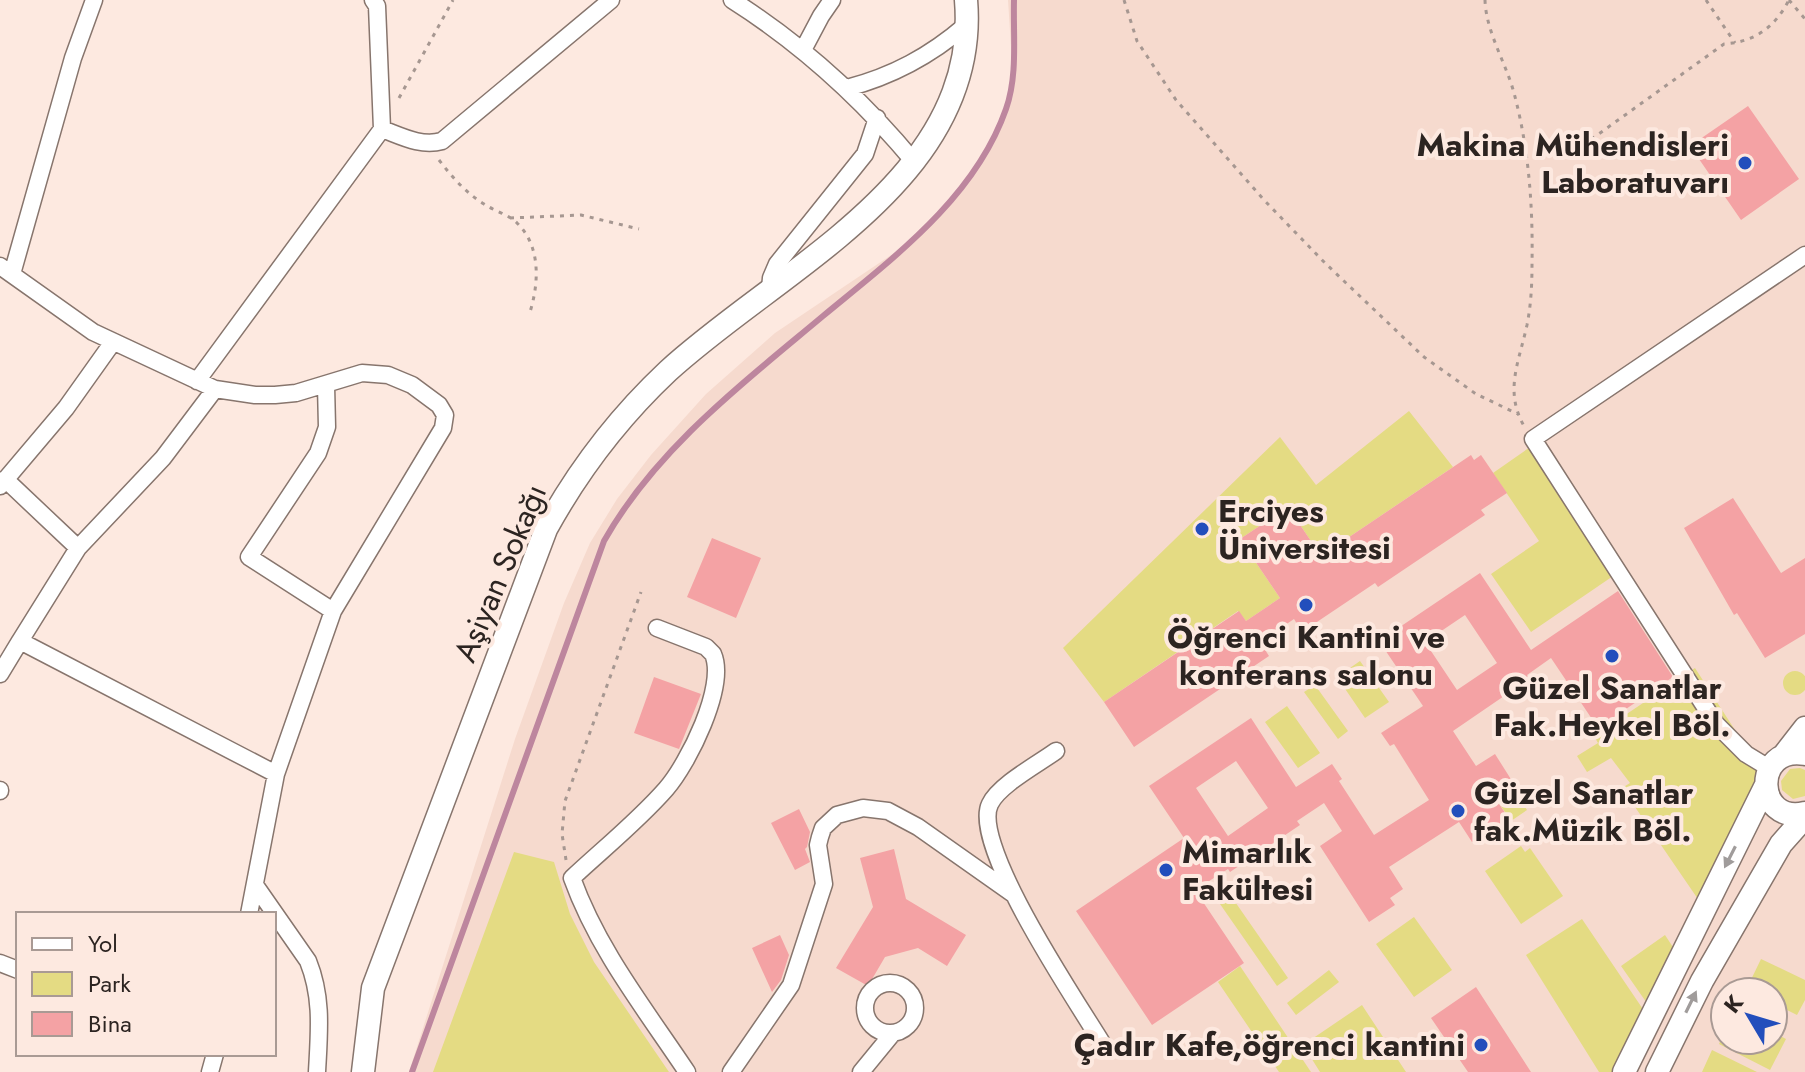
<svg xmlns="http://www.w3.org/2000/svg" width="1805" height="1072" viewBox="0 0 1805 1072" font-family="Jost,sans-serif">
	<style>
		.built { fill: #f6dace; fill-rule: evenodd }
		.green { fill: #e4db83 }
		.lines { fill: none; stroke-linecap: round; stroke-linejoin: round }
		.stream { stroke: #bd869e; stroke-width: 6 }
		.building { fill: #f4a2a4; fill-rule: evenodd }
		.minor-casing { stroke: #87756d; stroke-width: 19 }
		.tertiary-casing { stroke: #87756d; stroke-width: 25 }
		.path { stroke: #a69791; stroke-width: 3; stroke-dasharray: 4 6; stroke-linecap: butt }
		.minor { stroke: #fff; stroke-width: 16 }
		.tertiary { stroke: #fff; stroke-width: 22 }
		.oneway { fill: #a09c9b }
		.poi-dot { fill: #224ebc; stroke: #fde9e0; stroke-width: 3 }
		.labels { text-anchor: middle; dominant-baseline: central; stroke-width: 8; stroke-linejoin: round; paint-order: stroke }
		.poi-label { font-size: 32px; font-weight: bold; fill: #2c2421; stroke: #fde9e0; text-anchor: start }
		.street-label { font-size: 32px; fill: #2c2421; stroke: #fde9e0 }
	</style>
	<rect width="100%" height="100%" fill="#fde9e0"/>
	<path class="built" d="M 1008,0 L 1805,0 L 1805,1072 L 409,1072 L 515,739 L 564,603 L 590,543 L 617,499 L 651,455 L 706,394 L 775,333 L 912,241 L 967,181 L 999,132 L 1010,98 L 1013,78 ZM 1725,992 L 1773,992 L 1773,1040 L 1725,1040 Z"/>
	<path class="green" d="M 1409,411 L 1453,467 L 1321,556 L 1288,507 L 1240,539 L 1280,598 L 1246,621 L 1238,611 L 1104,702 L 1063,648 L 1280,437 L 1316,485 Z
		M 1533,445 L 1619,572 L 1531,632 L 1491,574 L 1539,541 L 1493,473 Z
		M 1360,661 L 1389,702 L 1365,718 L 1337,677 Z
		M 1695,668 L 1773,789 L 1729,884 L 1702,905 L 1622,788 L 1630,783 L 1611,758 L 1587,772 L 1577,756 L 1598,743 L 1594,736 Z
		M1783 683a12 12 0 1 1 24 0a12 12 0 1 1-24 0Z
		M 1315,685 L 1348,731 L 1338,739 L 1304,692 Z
		M 1287,706 L 1320,753 L 1298,768 L 1265,722 Z
		M 1800,768 L 1805,770 L 1805,796 L 1793,799 L 1782,790 L 1781,781 L 1790,769 Z
		M 1511,785 L 1527,810 L 1511,821 L 1494,796 Z
		M 1521,846 L 1525,852 L 1530,848 L 1563,896 L 1521,924 L 1485,871 Z
		M 514,852 L 554,862 L 570,914 L 594,962 L 669,1072 L 433,1072 Z
		M 1231,896 L 1288,978 L 1277,986 L 1220,904 Z
		M 1414,917 L 1452,970 L 1414,997 L 1376,944 Z
		M 1582,919 L 1655,1027 L 1633,1072 L 1599,1072 L 1526,955 Z
		M 1665,935 L 1686,967 L 1658,1019 L 1621,966 Z
		M 1761,959 L 1805,980 L 1805,1000 L 1797,1015 L 1773,1003 L 1773,992 L 1746,990 Z
		M 1240,966 L 1311,1072 L 1279,1072 L 1218,982 Z
		M 1329,970 L 1339,982 L 1296,1015 L 1287,1003 Z
		M 1362,1005 L 1406,1072 L 1320,1072 L 1303,1045 Z
		M 1725,1031 L 1725,1040 L 1773,1040 L 1773,1032 L 1786,1039 L 1770,1070 L 1719,1044 Z
		M 1712,1050 L 1757,1072 L 1702,1072 Z"/>
	<g class="lines">
		<path class="stream" d="M 412,1072 L 604,541 C 656,449 743,383 823,316 C 893,258 975,198 1006,109 C 1018,75 1013,36 1014,0"/>
	</g>
	<path class="building" d="M 1748,106 L 1799,179 L 1741,220 L 1690,146 Z
		M 1471,455 L 1474,460 L 1481,455 L 1507,493 L 1481,510 L 1485,515 L 1378,587 L 1375,583 L 1302,632 L 1294,619 L 1260,642 L 1269,656 L 1134,747 L 1104,702 L 1239,611 L 1246,621 L 1280,598 L 1240,539 L 1288,507 L 1321,556 Z
		M 1733,498 L 1781,573 L 1805,558 L 1805,634 L 1765,658 L 1737,613 L 1734,615 L 1684,528 Z
		M 712,538 L 761,558 L 736,618 L 687,597 Z
		M 1480,573 L 1531,650 L 1618,591 L 1673,677 L 1598,728 L 1551,658 L 1527,675 L 1529,679 L 1453,731 L 1476,766 L 1495,754 L 1514,784 L 1494,796 L 1515,828 L 1492,843 L 1486,833 L 1472,842 L 1459,822 L 1389,867 L 1403,889 L 1390,898 L 1395,905 L 1369,922 L 1320,846 L 1342,831 L 1324,803 L 1297,821 L 1300,825 L 1230,872 L 1228,869 L 1195,890 L 1244,963 L 1152,1025 L 1076,911 L 1184,838 L 1149,786 L 1251,718 L 1296,787 L 1332,764 L 1342,779 L 1339,781 L 1374,835 L 1429,800 L 1394,744 L 1390,746 L 1381,733 L 1423,706 L 1379,641 ZM 1465,615 L 1497,663 L 1457,690 L 1425,642 ZM 1236,761 L 1268,808 L 1228,836 L 1196,788 Z
		M 654,677 L 701,694 L 679,749 L 634,733 Z
		M 799,809 L 810,832 L 807,847 L 805,849 L 810,862 L 795,870 L 771,823 Z
		M 894,849 L 906,899 L 966,935 L 947,966 L 918,948 L 885,957 L 868,986 L 836,968 L 873,907 L 860,858 Z
		M 780,935 L 789,955 L 781,980 L 772,992 L 752,948 Z
		M 1476,987 L 1531,1072 L 1468,1072 L 1431,1018 Z"/>
	<g class="lines">
		<defs>
			<path id="minor" d="M 373,0 L 377,6 L 382,129
				M 732,0 C 803,45 862,99 915,163
				M 803,50 L 821,16 L 832,0
				M 847,88 C 893,76 930,56 966,25
				M 0,266 L 93,332 L 215,389 L 255,395 L 275,395 L 296,393 L 362,373 L 388,375 L 412,385 L 439,405 L 445,415 L 443,428 L 333,611 L 276,774 L 249,914
				M 12,274 L 73,58 L 94,0
				M 770,289 L 771,278 L 777,264 L 865,154 L 877,118
				M 197,381 L 382,129 C 401,136 421,147 442,141 L 611,0
				M 326,385 L 327,427 L 318,453 L 249,557 L 333,611
				M 215,389 L 163,458 L 78,548 L 20,641 L 276,774
				M 5,479 L 78,548
				M 0,486 L 66,408 L 113,342
				M 657,628 L 706,647 L 713,654 C 727,686 688,764 666,789 C 638,821 603,849 572,878 C 598,950 645,1009 687,1072
				M 0,674 L 20,641
				M 1056,751 C 1038,764 999,785 990,804 C 970,844 1077,1002 1102,1043
				M 1769,768 L 1746,754 L 1716,724 L 1533,439 L 1805,255
				M 0,790 L 0,791
				M 255,885 L 308,961 C 323,998 319,1033 317,1072
				M 0,963 L 18,970
				M865 1008a25 25 0 1 1 50 0a25 25 0 1 1-50 0Z
				M 210,1072 L 215,1054
				M 731,1072 L 791,985 L 824,884 L 818,845 L 820,837 L 823,828 L 837,815 L 863,808 L 888,811 L 918,827 L 1013,894
				M 861,1072 L 893,1033"/>
			<path id="tertiary" d="M 1805,754 C 1752,745 1755,825 1805,813
				M 1784,755 L 1805,728
				M 363,1072 L 373,988 L 546,529 C 579,469 619,417 668,371 C 780,268 981,179 966,0
				M 1624,1072 L 1765,787
				M 1657,1072 L 1702,981 L 1781,844 L 1805,817"/>
		</defs>
		<use href="#minor" class="minor-casing"/>
		<use href="#tertiary" class="tertiary-casing"/>
		<path class="path" d="M 1124,0 L 1137,41 L 1176,100 L 1264,200 L 1325,263 L 1424,357 L 1476,394 L 1518,414
			M 1485,0 C 1486,32 1506,63 1514,93 C 1529,149 1533,207 1532,264 C 1532,285 1531,305 1527,325 C 1519,362 1504,391 1524,426
			M 1706,0 L 1735,43
			M 1789,0 L 1805,19
			M 399,98 L 453,0
			M 1575,151 L 1724,44 C 1755,42 1775,27 1789,0
			M 439,160 C 452,177 466,193 484,204 C 494,211 508,214 517,223 C 541,246 539,283 530,312
			M 510,218 L 581,215 L 639,229
			M 566,860 L 562,834 L 565,801 L 641,592"/>
		<use href="#minor" class="minor"/>
		<use href="#tertiary" class="tertiary"/>
	</g>
	<defs><path id="oneway-solid" d="M-6-.8H1V-3.2L6.5 0L1 3.2V.8H-6Z" transform="scale(2)"/></defs>
	<g class="oneway">
		<use href="#oneway-solid" transform="translate(1730 857) rotate(117)"/>
		<use href="#oneway-solid" transform="translate(1691 1002) rotate(-64)"/>
	</g>
	<g class="poi-dot">
		<circle cx="1745" cy="163" r="8"/>
		<circle cx="1202" cy="529" r="8"/>
		<circle cx="1306" cy="605" r="8"/>
		<circle cx="1612" cy="656" r="8"/>
		<circle cx="1458" cy="811" r="8"/>
		<circle cx="1166" cy="870" r="8"/>
		<circle cx="1481" cy="1045" r="8"/>
	</g>
	<g class="labels">
		<g class="poi-label">
			<text x="1729" y="145" text-anchor="end">Makina Mühendisleri<tspan x="1729" dy="37">Laboratuvarı</tspan></text>
			<text x="1218" y="511">Erciyes<tspan x="1218" dy="37">Üniversitesi</tspan></text>
			<text x="1306" y="637" text-anchor="middle">Öğrenci Kantini ve<tspan x="1306" dy="37">konferans salonu</tspan></text>
			<text x="1612" y="688" text-anchor="middle">Güzel Sanatlar<tspan x="1612" dy="37">Fak.Heykel Böl.</tspan></text>
			<text x="1474" y="793">Güzel Sanatlar<tspan x="1474" dy="37">fak.Müzik Böl.</tspan></text>
			<text x="1182" y="852">Mimarlık<tspan x="1182" dy="37">Fakültesi</tspan></text>
			<text x="1465" y="1045" text-anchor="end">Çadır Kafe,öğrenci kantini</text>
		</g>
		<g class="street-label">
			<text transform="translate(500 573) rotate(-67)">Aşiyan Sokağı</text>
		</g>
	</g>
	<rect x="16" y="912" width="260" height="144" fill="#fde9e0" stroke="#a99a94" stroke-width="2"/>
	<rect x="32" y="938" width="40" height="12" fill="#ffffff" stroke="#a99a94" stroke-width="2"/>
	<text x="88" y="952" font-size="24" fill="#2c2421">Yol</text>
	<rect x="32" y="972" width="40" height="24" fill="#e4db83" stroke="#a99a94" stroke-width="2"/>
	<text x="88" y="992" font-size="24" fill="#2c2421">Park</text>
	<rect x="32" y="1012" width="40" height="24" fill="#f4a2a4" stroke="#a99a94" stroke-width="2"/>
	<text x="88" y="1032" font-size="24" fill="#2c2421">Bina</text>
	<g transform="translate(1749 1016) rotate(308)"><circle r="38" fill="#fde9e0" stroke="#a99a94" stroke-width="2"/>
	<path d="M0-6L14 30L0 20L-14 30Z" fill="#224ebc"/>
	<text y="-12" font-size="22" font-weight="bold" text-anchor="middle" fill="#2c2421">K</text>
	</g>
</svg>
